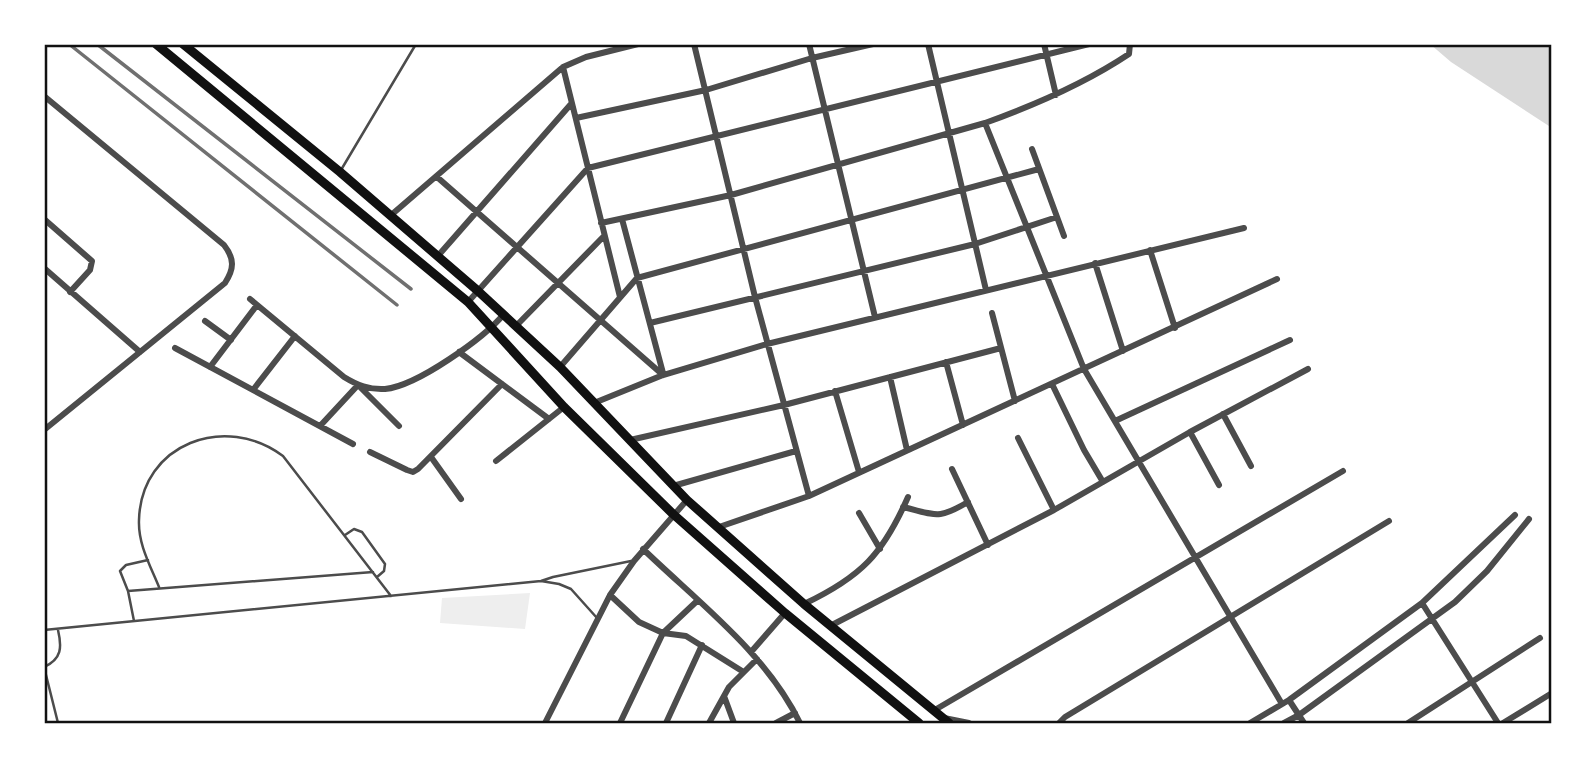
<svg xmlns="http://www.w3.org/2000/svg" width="1596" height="767" viewBox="0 0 1596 767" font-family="'Golos Text',sans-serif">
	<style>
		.green { fill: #eee }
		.water { fill: #d9d9d9 }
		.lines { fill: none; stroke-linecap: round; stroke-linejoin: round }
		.service { stroke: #4c4c4c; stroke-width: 2.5 }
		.minor { stroke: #4c4c4c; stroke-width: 6 }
		.primary { stroke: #111; stroke-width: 9 }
		.rail { stroke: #707070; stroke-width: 3.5 }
		.neatline { fill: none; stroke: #111; stroke-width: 2.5 }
	</style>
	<rect width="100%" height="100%" fill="#fff"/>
	<path class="green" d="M 530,593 L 525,629 L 440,623 L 442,598 Z"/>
	<path class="water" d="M 1430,44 L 1552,44 L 1552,128 L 1451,62 Z"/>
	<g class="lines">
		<path class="service" d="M 341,170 L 416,44
			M 345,535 L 354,529 L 362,532 L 385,564 L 384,571 L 377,577
			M 541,581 L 559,584 L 571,589 L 597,618
			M 159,587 C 150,565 138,544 139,520 C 141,443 226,413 283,456 L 391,596
			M 128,591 L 373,572
			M 134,621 L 128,591 L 120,571 L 126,565 L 148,560
			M 44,630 L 541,581 L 553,577 L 631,561
			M 44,667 L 58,723
			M 44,667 C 62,659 62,647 58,630"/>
		<path class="minor" d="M 694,44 L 755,297 L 809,496
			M 809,44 L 875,317
			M 928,44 L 986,290
			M 1044,44 L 1056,95
			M 563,67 L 620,297
			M 44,96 L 224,245 C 235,259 234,269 225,283 L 44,430
			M 576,118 L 706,90 L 812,58 L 873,44
			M 985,123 L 1084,369 L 1282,704
			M 1032,149 L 1064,236
			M 437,177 L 663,375
			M 390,216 L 563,67 L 586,57 L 638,44
			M 44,219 L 92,261 L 90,270 L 70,292
			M 622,219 L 663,373
			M 601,223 L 731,195 L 985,123 C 1035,105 1084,84 1129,54 L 1130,44
			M 1150,250 L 1175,328
			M 437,257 L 571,104
			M 1095,263 L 1123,351
			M 44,268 L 140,352
			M 250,299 L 344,377 C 357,385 369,390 385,389 C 417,386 484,338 504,314
			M 468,302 L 588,168 L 1089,44
			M 992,313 L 1015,401
			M 205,321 L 231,340
			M 650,323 L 975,244 L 1057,217
			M 517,325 L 604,236
			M 175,348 L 353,444
			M 459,352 L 549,419
			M 946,362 L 963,425
			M 210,367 L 257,305
			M 560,367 L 637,278 L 1039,169
			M 890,377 L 907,450
			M 1052,384 L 1084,450 L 1103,482
			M 253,390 L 295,336
			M 835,391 L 859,472
			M 594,403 L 663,375 L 767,344 L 1244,228
			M 1223,414 L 1251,466
			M 1115,421 L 1290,340
			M 320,426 L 358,385 L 399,426
			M 1190,432 L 1219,485
			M 1018,438 L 1054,510
			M 630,440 L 784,405 L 1001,348
			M 370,452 L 407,470 L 413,472 L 418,469 L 502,384
			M 431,457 L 461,499
			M 496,461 L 564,407
			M 952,469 L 988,545
			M 673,486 L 796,451
			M 903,507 C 937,515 937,520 968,502
			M 859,513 L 880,549
			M 719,527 L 809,496 L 1277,279
			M 643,549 C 699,603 766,653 800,723
			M 610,595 L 639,622 L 663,633 L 686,636 L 742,671
			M 1422,603 L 1498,723
			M 804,604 C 861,577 883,554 908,497
			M 830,626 L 1054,510 L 1190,432 L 1308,369
			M 751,652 L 785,613
			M 724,696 L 734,723
			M 1289,700 L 1304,723
			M 933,711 L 1343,471
			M 944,718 L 969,723
			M 545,723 L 610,595 L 634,561 L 687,500
			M 620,723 L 663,633 L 697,601
			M 666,723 L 702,645
			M 709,723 L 729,687 L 757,659
			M 776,723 L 795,713
			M 1059,723 L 1065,717 L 1389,521
			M 1250,723 L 1289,700 L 1422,603 L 1515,515
			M 1284,723 L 1299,715 L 1455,602 L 1487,571 L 1529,519
			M 1408,723 L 1540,638
			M 1503,723 L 1552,693"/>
		<path class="primary" d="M 156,44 L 468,302 L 564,407 L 673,514 L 785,613 L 919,723
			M 183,44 L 340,172 L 478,291 L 560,367 L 687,500 L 804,604 L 949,723"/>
		<path class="rail" d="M 69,44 L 397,305
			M 97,44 L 411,289"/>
	</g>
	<rect width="1596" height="767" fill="none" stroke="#ffffff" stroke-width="91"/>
	<rect x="46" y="46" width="1504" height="676" class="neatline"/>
</svg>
